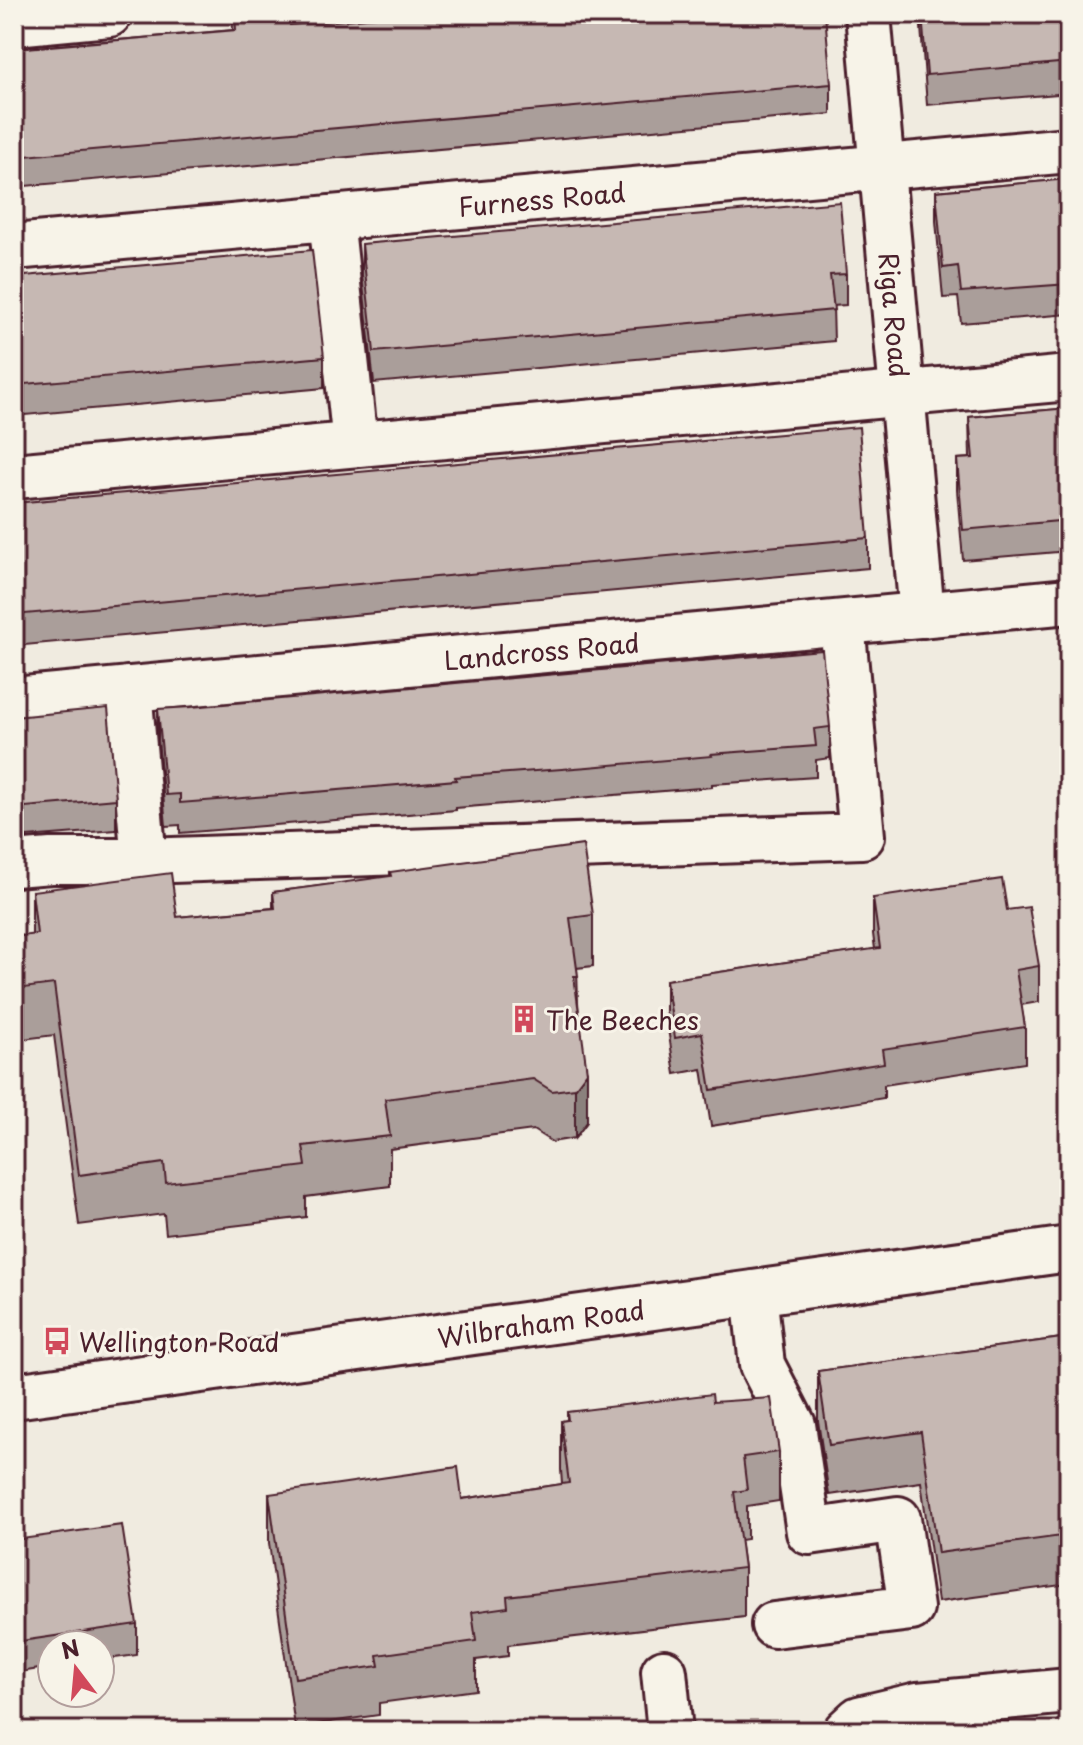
<svg xmlns="http://www.w3.org/2000/svg" width="1083" height="1745" viewBox="0 0 1083 1745" font-family="'Playpen Sans',sans-serif">
	<style>
		.lines { fill: none; stroke-linecap: round; stroke-linejoin: round }
		.minor-casing { stroke: #4a1f2b; stroke-width: 50 }
		.highway-casing { stroke: #4a1f2b; stroke-width: 50 }
		.minor { stroke: #f7f3e8; stroke-width: 44 }
		.highway { stroke: #f7f3e8; stroke-width: 44 }
		.wall { fill: #aa9e9a; stroke: #4a1f2b; stroke-width: 2 }
		.shaded-wall { fill: #8b817d; stroke: #4a1f2b; stroke-width: 2 }
		.building { fill: #c6b8b3; stroke: #4a1f2b; stroke-width: 2 }
		.labels { text-anchor: middle; dominant-baseline: central; stroke-width: 6; stroke-linejoin: round; paint-order: stroke }
		.street-label { font-size: 26px; fill: #4a1f2b; stroke: #f7f3e8 }
		.poi-label { font-size: 26px; fill: #4a1f2b; stroke: #f7f3e8; text-anchor: start }
	</style>
	<rect width="100%" height="100%" fill="#f0ebe0"/>
	<filter id="ink" filterUnits="userSpaceOnUse"><feTurbulence type="fractalNoise" baseFrequency=".0125" numOctaves="2"/><feDisplacementMap in="SourceGraphic" scale="16" xChannelSelector="R" yChannelSelector="G"/><feConvolveMatrix kernelMatrix="1 2 1 2 8 2 1 2 1" color-interpolation-filters="sRGB"/></filter>
	<g filter="url(#ink)">
		<g class="lines">
			<defs>
				<g id="minor">
					<path id="s1" d="M 868,14 L 922,615"/>
					<path d="M 14,23 L 109,14"/>
					<path d="M 331,218 L 355,444"/>
					<path id="s2" d="M 14,247 L 1069,150"/>
					<path d="M 14,476 L 1069,378"/>
					<path d="M 129,689 L 144,861 L 862,836 L 842,623"/>
					<path id="s3" d="M 14,700 L 1069,601"/>
					<path d="M 14,864 L 51,861 L 144,861"/>
					<path d="M 754,1293 L 762,1365 L 793,1425 L 809,1532 L 898,1519 L 911,1608 L 774,1625"/>
					<path d="M 664,1672 L 670,1731"/>
					<path d="M 846,1731 L 859,1719 L 918,1705 L 1069,1691"/>
				</g>
				<g id="highway">
					<path id="s4" d="M 14,1396 L 1069,1249"/>
				</g>
			</defs>
			<use href="#minor" class="minor-casing"/>
			<use href="#highway" class="highway-casing"/>
			<use href="#minor" class="minor"/>
			<use href="#highway" class="highway"/>
		</g>
		<path class="wall" d="M 232,14 L 289,14 L 290,25 L 831,84 L 831,114 L 14,187 L 14,49 L 233,30 Z
			M 920,14 L 1069,14 L 1069,93 L 927,105 Z
			M 1069,179 L 1069,314 L 961,323 L 958,297 L 943,298 L 936,221 L 936,191 Z
			M 362,244 L 846,274 L 846,305 L 833,306 L 834,341 L 374,383 L 362,275 Z
			M 14,277 L 324,357 L 324,388 L 14,416 Z
			M 1069,408 L 1069,551 L 963,560 L 957,490 L 957,459 L 970,458 L 969,417 Z
			M 14,503 L 868,538 L 868,568 L 14,646 Z
			M 158,709 L 830,727 L 830,758 L 816,760 L 816,777 L 712,784 L 712,787 L 456,808 L 456,810 L 180,833 L 180,825 L 166,826 L 158,739 Z
			M 14,717 L 116,799 L 116,830 L 14,838 Z
			M 390,872 L 593,915 L 593,966 L 577,968 L 578,1002 L 587,1122 L 575,1138 L 552,1142 L 533,1130 L 390,1149 L 390,1186 L 306,1197 L 306,1217 L 166,1234 L 164,1214 L 79,1225 L 54,1035 L 16,1040 L 14,1026 L 14,975 L 32,935 L 32,891 L 177,917 L 273,908 L 273,892 L 390,877 Z
			M 873,898 L 1007,910 L 1039,966 L 1039,1002 L 1021,1005 L 1025,1027 L 1025,1063 L 884,1085 L 884,1098 L 711,1126 L 702,1069 L 675,1074 L 666,1016 L 666,980 L 875,949 L 873,934 Z
			M 1069,1337 L 1069,1584 L 938,1602 L 921,1482 L 829,1495 L 818,1421 L 818,1371 Z
			M 713,1402 L 779,1452 L 779,1501 L 747,1506 L 747,1539 L 740,1540 L 744,1568 L 744,1617 L 508,1645 L 508,1656 L 476,1660 L 476,1690 L 379,1703 L 379,1715 L 295,1727 L 269,1543 L 269,1494 L 462,1499 L 562,1484 L 561,1470 L 561,1421 L 567,1420 L 567,1412 Z
			M 14,1540 L 137,1624 L 137,1655 L 100,1660 L 100,1645 L 52,1645 L 52,1667 L 14,1673 Z"/>
		<path class="shaded-wall" d="M 587,1072 L 587,1122 L 575,1138 L 575,1088 Z"/>
		<path class="building" d="M 235,14 L 289,14 L 290,25 L 410,14 L 825,14 L 831,84 L 14,157 L 14,49 L 236,30 Z
			M 922,14 L 1069,14 L 1069,62 L 927,75 Z
			M 1069,179 L 1069,284 L 961,292 L 958,266 L 943,268 L 936,191 Z
			M 840,202 L 846,274 L 830,275 L 834,310 L 374,352 L 362,244 Z
			M 312,250 L 324,357 L 14,385 L 14,277 Z
			M 1069,408 L 1069,520 L 963,530 L 957,459 L 973,458 L 969,417 Z
			M 859,427 L 868,538 L 14,615 L 14,503 Z
			M 822,650 L 830,727 L 814,729 L 816,746 L 711,754 L 712,756 L 588,767 L 455,777 L 456,780 L 268,796 L 180,803 L 180,794 L 166,795 L 158,709 L 191,707 Z
			M 108,708 L 116,799 L 14,808 L 14,717 Z
			M 583,845 L 593,915 L 570,918 L 578,976 L 574,976 L 587,1072 L 575,1088 L 552,1091 L 533,1079 L 385,1099 L 390,1136 L 303,1146 L 306,1166 L 166,1183 L 164,1163 L 79,1175 L 54,984 L 16,989 L 14,975 L 14,937 L 37,934 L 32,891 L 171,873 L 177,917 L 275,908 L 273,892 L 391,876 L 390,872 Z
			M 1002,879 L 1007,910 L 1029,907 L 1039,966 L 1016,970 L 1025,1027 L 882,1049 L 884,1063 L 711,1090 L 702,1033 L 675,1038 L 666,980 L 880,948 L 873,898 Z
			M 1069,1337 L 1069,1535 L 938,1553 L 921,1432 L 829,1445 L 818,1371 Z
			M 712,1394 L 713,1402 L 771,1398 L 779,1452 L 743,1457 L 747,1490 L 734,1492 L 744,1568 L 507,1596 L 508,1607 L 472,1612 L 476,1641 L 377,1655 L 379,1666 L 295,1678 L 269,1494 L 458,1467 L 462,1499 L 569,1483 L 561,1421 L 568,1420 L 567,1412 Z
			M 122,1525 L 137,1624 L 14,1642 L 14,1540 Z"/>
	</g>
	<defs>
		<symbol id="building-bare" viewBox="-9 -9 18 18"><path d="M-4-6H4V6H1V3H-1V6H-4ZM-2.5-4.3h1.7v1.8h-1.7ZM.8-4.3h1.7v1.8H.8ZM-2.5-1h1.7V.8h-1.7ZM.8-1h1.7V.8H.8Z" fill="#d1495b" stroke="#f7f3e8" stroke-width="2.5" paint-order="stroke"/></symbol>
		<symbol id="bus-bare" viewBox="-9 -9 18 18"><path d="M-5-6H5V4H4V6H2V4H-2V6H-4V4H-5ZM-3.5-4V0h7V-4ZM-3.5 1.2v1.5H-2V1.2ZM2 1.2v1.5H3.5V1.2Z" fill="#d1495b" stroke="#f7f3e8" stroke-width="2.5" paint-order="stroke"/></symbol>
	</defs>
	<g fill-rule="evenodd">
		<use href="#building-bare" x="504" y="999" width="40" height="40"/>
		<use href="#bus-bare" x="37" y="1321" width="40" height="40"/>
	</g>
	<g class="labels">
		<g class="street-label">
			<text stroke="none"><textPath href="#s2" startOffset="530">Furness Road</textPath></text>
			<text stroke="none"><textPath href="#s1" startOffset="302">Riga Road</textPath></text>
			<text stroke="none"><textPath href="#s3" startOffset="530">Landcross Road</textPath></text>
			<text stroke="none"><textPath href="#s4" startOffset="532">Wilbraham Road</textPath></text>
		</g>
		<g class="poi-label">
			<text x="546" y="1019">The Beeches</text>
			<text x="79" y="1341">Wellington Road</text>
		</g>
	</g>
	<rect width="1083" height="1745" fill="none" stroke="#f7f3e8" stroke-width="48"/>
	<rect x="24" y="24" width="1035" height="1697" fill="none" stroke="#4a1f2b" stroke-width="3" filter="url(#ink)"/>
	<g transform="translate(76 1669) rotate(344)"><circle r="38" fill="#f7f3e8" stroke="#b29e9c" stroke-width="2"/>
	<path d="M0-6L14 30L0 20L-14 30Z" fill="#d1495b"/>
	<text y="-12" font-size="22" font-weight="bold" text-anchor="middle" fill="#4a1f2b">N</text>
	</g>
</svg>
